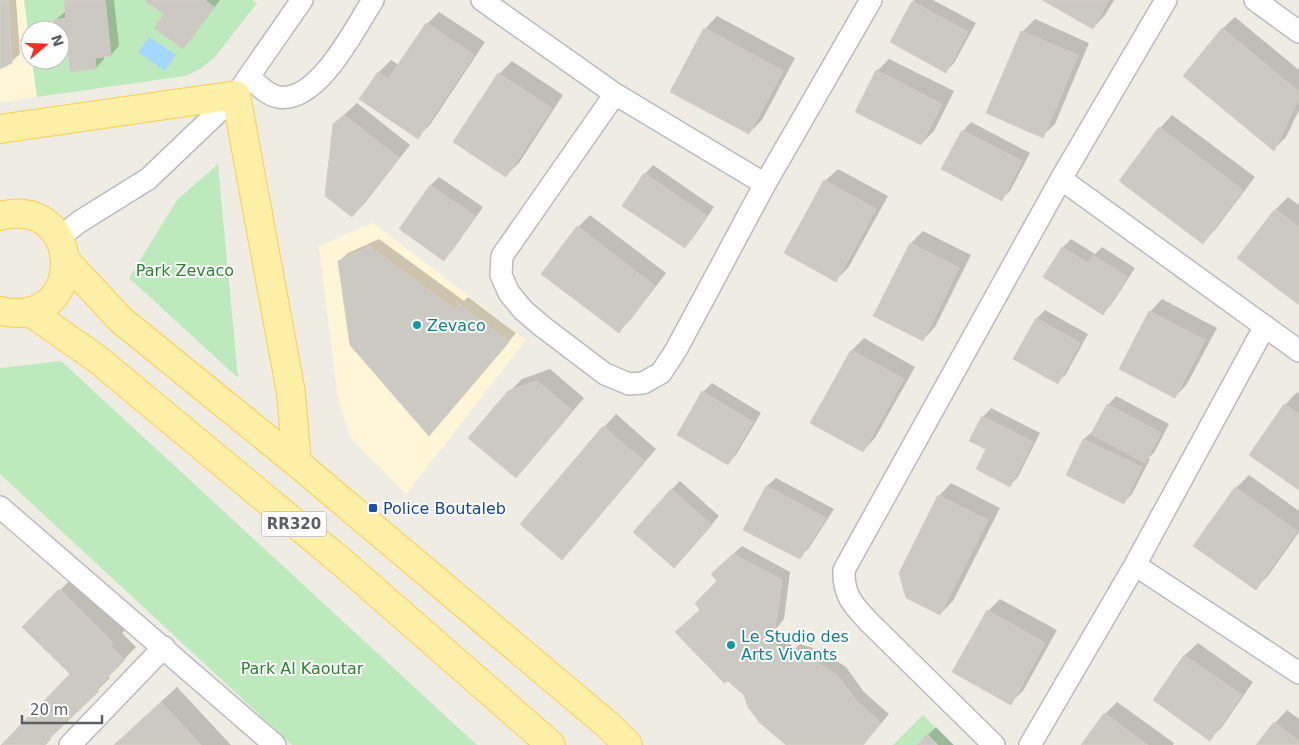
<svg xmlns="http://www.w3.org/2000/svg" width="1299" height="745" viewBox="0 0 1299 745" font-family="'DejaVu Sans',sans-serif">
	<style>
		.commercial { fill: #fff6d8 }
		.green { fill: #bdeabd }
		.water { fill: #a3d7ff }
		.shadow { fill: #0003 }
		.building { fill: #ccc9c2; stroke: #d5cec0 }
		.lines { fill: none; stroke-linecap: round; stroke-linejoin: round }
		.street-casing { stroke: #b8bbc0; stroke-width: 24 }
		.primary-casing { stroke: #ffcc4c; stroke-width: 30 }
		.street { stroke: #fff; stroke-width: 21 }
		.primary { stroke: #fff0a8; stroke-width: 28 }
		.culture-dot { fill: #0f9aa8; stroke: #fff; stroke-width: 2 }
		.transit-dot { fill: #1a4fb4; stroke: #fff; stroke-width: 2 }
		.labels { text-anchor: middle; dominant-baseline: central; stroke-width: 4; stroke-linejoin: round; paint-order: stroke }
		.shield { fill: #fff; stroke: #8c9093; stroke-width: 1 }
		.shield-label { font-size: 15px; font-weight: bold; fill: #5b6065 }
		.park-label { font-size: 16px; fill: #2b8430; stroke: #fff }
		.culture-label { font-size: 16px; fill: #0d838f; stroke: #fff; text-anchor: start }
		.transit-label { font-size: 16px; fill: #164399; stroke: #fff; text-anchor: start }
	</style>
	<rect width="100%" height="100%" fill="#efede3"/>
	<path class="commercial" d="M 0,0 L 24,0 L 30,46 L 30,60 L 32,60 L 37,97 L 0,102 Z
		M 373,223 L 526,340 L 406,494 L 351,438 L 338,398 L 319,246 Z"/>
	<path class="green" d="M 24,0 L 75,0 L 64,2 L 66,18 L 54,20 L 55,30 L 30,30 L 30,46 Z
		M 100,0 L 147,0 L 146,2 L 164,14 L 154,28 L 183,49 L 214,7 L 205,0 L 252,0 L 257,3 L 215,57 L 200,69 L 185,76 L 37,97 L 32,60 L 60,60 L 60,53 L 68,52 L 96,69 L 95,58 Z
		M 218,164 L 238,378 L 129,278 L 177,200 Z
		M 61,361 L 477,745 L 292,745 L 0,474 L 0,368 Z
		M 923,715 L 953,745 L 938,745 L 927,735 L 917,745 L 893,745 Z"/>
	<path class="water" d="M 149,37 L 176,55 L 165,71 L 138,52 Z"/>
	<path class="shadow" d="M 0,0 L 16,0 L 20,54 L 11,62 L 0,67 Z
		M 67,0 L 114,0 L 119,46 L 111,55 L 104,55 L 104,59 L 96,68 L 69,51 L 60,52 L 60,30 L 56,30 L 55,20 L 66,11 L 65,2 Z
		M 149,0 L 220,0 L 191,39 L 183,47 L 165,14 Z
		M 914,0 L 933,0 L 976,23 L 954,63 L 946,71 L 913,2 Z
		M 1044,0 L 1114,0 L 1105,15 L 1093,28 Z
		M 439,12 L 485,42 L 430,125 L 417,137 L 361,99 L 379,72 L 391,60 L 399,65 L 427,24 Z
		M 717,16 L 795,58 L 762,120 L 749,133 L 705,29 Z
		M 1235,17 L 1299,70 L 1299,110 L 1286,137 L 1274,149 L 1222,29 Z
		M 1035,19 L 1089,43 L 1055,124 L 1042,136 L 1022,32 Z
		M 889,59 L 954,91 L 934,131 L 921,144 L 877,71 Z
		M 512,61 L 563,95 L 519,163 L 506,175 L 455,142 L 499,74 Z
		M 357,103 L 410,145 L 365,203 L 352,216 L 334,124 Z
		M 1172,115 L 1255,177 L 1215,230 L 1203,242 L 1160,128 Z
		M 971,122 L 1030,153 L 1010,191 L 1001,199 L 963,131 Z
		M 653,165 L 714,207 L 693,238 L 685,247 L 624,205 L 645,174 Z
		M 838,169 L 888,196 L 848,268 L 836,280 L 825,181 Z
		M 439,177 L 483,207 L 452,251 L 444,259 L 401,229 L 431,185 Z
		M 1288,197 L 1299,205 L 1299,304 L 1239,258 L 1276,209 Z
		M 590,215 L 666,273 L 631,319 L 619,331 L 578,227 Z
		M 923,231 L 971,255 L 935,327 L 923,340 L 911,243 Z
		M 379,239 L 464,301 L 468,297 L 516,333 L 437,426 L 339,261 L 348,253 Z
		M 1071,239 L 1095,254 L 1102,247 L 1135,268 L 1111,305 L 1103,313 L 1045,276 L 1063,247 Z
		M 1162,299 L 1217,328 L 1187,384 L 1175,397 L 1150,312 Z
		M 1045,310 L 1088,334 L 1066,374 L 1058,382 L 1037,318 Z
		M 864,338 L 915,367 L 875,438 L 863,451 L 812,422 L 852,350 Z
		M 550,369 L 584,398 L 528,464 L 516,477 L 509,392 L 522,379 Z
		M 712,383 L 761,413 L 736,455 L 727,464 L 703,392 Z
		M 1297,392 L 1299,394 L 1299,488 L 1285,405 Z
		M 1116,396 L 1169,424 L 1154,453 L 1148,458 L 1150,459 L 1132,494 L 1124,502 L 1068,474 L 1084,439 L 1093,431 L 1108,405 Z
		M 991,408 L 1040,433 L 1018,477 L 1010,485 L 983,417 Z
		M 616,414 L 656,449 L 574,546 L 562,559 L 604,427 Z
		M 1249,475 L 1299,511 L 1299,532 L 1268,576 L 1256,588 L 1195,545 L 1236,488 Z
		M 776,478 L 834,509 L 809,548 L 800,557 L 745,530 L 767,486 Z
		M 680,481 L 719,516 L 683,558 L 671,490 Z
		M 951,483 L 1000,508 L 953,601 L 940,614 L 939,496 Z
		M 742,546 L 790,572 L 784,619 L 776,629 L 795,649 L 800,644 L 819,650 L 846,667 L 864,692 L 889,714 L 863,745 L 790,745 L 745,694 L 702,609 L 718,582 L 721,565 Z
		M 72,578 L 125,630 L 122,633 L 136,647 L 108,676 L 110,678 L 49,737 L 51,739 L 45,745 L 2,745 L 72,674 L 24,627 Z
		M 1000,599 L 1057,630 L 1023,691 L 1010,703 L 988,611 Z
		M 1198,643 L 1253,682 L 1222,727 L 1210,739 L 1155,700 L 1185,655 Z
		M 177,687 L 231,745 L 114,745 Z
		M 1117,702 L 1174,743 L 1173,745 L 1083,745 L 1105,714 Z
		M 1287,710 L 1299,719 L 1299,745 L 1258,745 L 1275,723 Z
		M 936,727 L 954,745 L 918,745 Z"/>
	<path class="building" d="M 0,0 L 8,0 L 12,63 L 0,69 Z
		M 75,0 L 105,0 L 111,56 L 95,58 L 96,69 L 70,72 L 68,52 L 60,53 L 60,30 L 55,30 L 54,20 L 66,18 L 64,1 Z
		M 147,0 L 205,0 L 214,7 L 183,49 L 154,28 L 164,14 L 146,2 Z
		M 1042,0 L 1109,0 L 1093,29 Z
		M 912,1 L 968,32 L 946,73 L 890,42 Z
		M 426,23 L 474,55 L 418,139 L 359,99 L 378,72 L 388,79 Z
		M 704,28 L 783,71 L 749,134 L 670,92 Z
		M 1222,28 L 1299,92 L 1299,98 L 1274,151 L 1183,76 Z
		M 1021,31 L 1078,55 L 1043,138 L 986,113 Z
		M 876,70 L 942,104 L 921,145 L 855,112 Z
		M 498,73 L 552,108 L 506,177 L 453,142 Z
		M 344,115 L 399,158 L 352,217 L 325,196 L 333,124 Z
		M 1159,127 L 1243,190 L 1203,244 L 1119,181 Z
		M 962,130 L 1022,161 L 1002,201 L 941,169 Z
		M 644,173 L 707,216 L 685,248 L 622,206 Z
		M 824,180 L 876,209 L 836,282 L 784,253 Z
		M 430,185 L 475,216 L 444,261 L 399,229 Z
		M 1275,209 L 1299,227 L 1299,305 L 1237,258 Z
		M 577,226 L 655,286 L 619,333 L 541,274 Z
		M 910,243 L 959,268 L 923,341 L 873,316 Z
		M 370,247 L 455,309 L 459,304 L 509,342 L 429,436 L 350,345 L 338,261 Z
		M 1062,247 L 1088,263 L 1093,255 L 1127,277 L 1103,315 L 1043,277 Z
		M 1149,311 L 1205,340 L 1175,398 L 1119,369 Z
		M 1036,318 L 1080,343 L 1058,384 L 1013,359 Z
		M 851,350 L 904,379 L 863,452 L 810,423 Z
		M 537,381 L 573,411 L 516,478 L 468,438 L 508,391 Z
		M 702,391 L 753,422 L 728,465 L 677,435 Z
		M 1107,404 L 1161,433 L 1145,463 L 1091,434 Z
		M 1284,404 L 1299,414 L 1299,490 L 1249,455 Z
		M 982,416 L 1033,442 L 1010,487 L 976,469 L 986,449 L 969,441 Z
		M 603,426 L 645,462 L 562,560 L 520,524 Z
		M 1083,439 L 1142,467 L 1124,504 L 1066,475 Z
		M 766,486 L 826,518 L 800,559 L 743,530 Z
		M 1235,487 L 1297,531 L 1256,590 L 1193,546 Z
		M 671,489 L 712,525 L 674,568 L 633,532 Z
		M 938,495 L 988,520 L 940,615 L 906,598 L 899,573 Z
		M 733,554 L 782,580 L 775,629 L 769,638 L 787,657 L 791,652 L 810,658 L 837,675 L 856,700 L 881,723 L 863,745 L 786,745 L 760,723 L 748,707 L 744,695 L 728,681 L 724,683 L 675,632 L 700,610 L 695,603 L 717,581 L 711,574 Z
		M 59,589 L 113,643 L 111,646 L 125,660 L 96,689 L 99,691 L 43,745 L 1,745 L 70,674 L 22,627 Z
		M 987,610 L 1045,643 L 1011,705 L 952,672 Z
		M 1184,655 L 1242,695 L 1210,741 L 1153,700 Z
		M 161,702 L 201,745 L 114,745 Z
		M 1104,713 L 1148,745 L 1081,745 Z
		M 1274,722 L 1299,741 L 1299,745 L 1256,745 Z
		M 927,734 L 938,745 L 917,745 Z"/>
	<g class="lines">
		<defs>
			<path id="street" d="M 482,0 L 615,94 L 765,184
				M 1255,0 L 1299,32
				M 249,77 C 257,84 267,95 278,97 C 318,104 355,28 373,0
				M 615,94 L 502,256 L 501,275 L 509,293 L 523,310 L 543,327 L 605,374 L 629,384 L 643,383 L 661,373 L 676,350 L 765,184 L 871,0
				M 1061,179 L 1299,351
				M 59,238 L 79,222 L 148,179 L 236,95 L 302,0
				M 0,507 L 275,745
				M 1135,565 L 1299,673
				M 70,745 L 164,647
				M 994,745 L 869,622 C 853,605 843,595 844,570 L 1061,179 L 1166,0
				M 1030,745 L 1135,565 L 1265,326"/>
			<path id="primary" d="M 0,129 L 236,95 L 291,393 L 297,463
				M 0,216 C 83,194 90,330 0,311
				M 66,261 L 121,320 L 297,463 L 609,726 L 628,745
				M 30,312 L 96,358 L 343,563 L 551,745"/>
		</defs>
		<use href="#street" class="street-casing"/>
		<use href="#primary" class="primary-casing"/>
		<use href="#street" class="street"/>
		<use href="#primary" class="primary"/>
	</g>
	<g class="culture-dot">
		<circle cx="417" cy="325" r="5"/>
		<circle cx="731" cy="645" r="5"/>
	</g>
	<rect class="transit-dot" x="368" y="503" width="10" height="10" rx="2.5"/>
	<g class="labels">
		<rect class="shield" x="261.5" y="511.5" width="65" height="25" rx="4"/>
		<g class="shield-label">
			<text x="294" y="524">RR320</text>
		</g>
		<g class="park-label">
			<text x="185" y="270">Park Zevaco</text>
			<text x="302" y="668">Park Al Kaoutar</text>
		</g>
		<g class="culture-label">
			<text x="427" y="325">Zevaco</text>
			<text x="741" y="636">Le Studio des<tspan x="741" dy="18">Arts Vivants</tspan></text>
		</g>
		<g class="transit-label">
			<text x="383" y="508">Police Boutaleb</text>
		</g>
	</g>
	<g transform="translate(45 45) rotate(71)"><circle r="24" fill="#ffffff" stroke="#bdbfc1"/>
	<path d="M0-4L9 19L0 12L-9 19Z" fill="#fa2e1e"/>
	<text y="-8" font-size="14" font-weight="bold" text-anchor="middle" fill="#5b6065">N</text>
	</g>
	<path d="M22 715v8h80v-8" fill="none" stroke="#5b6065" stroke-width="2.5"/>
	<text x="30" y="715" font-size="15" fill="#5b6065" stroke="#ffffff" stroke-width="4" paint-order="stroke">20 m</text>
</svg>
